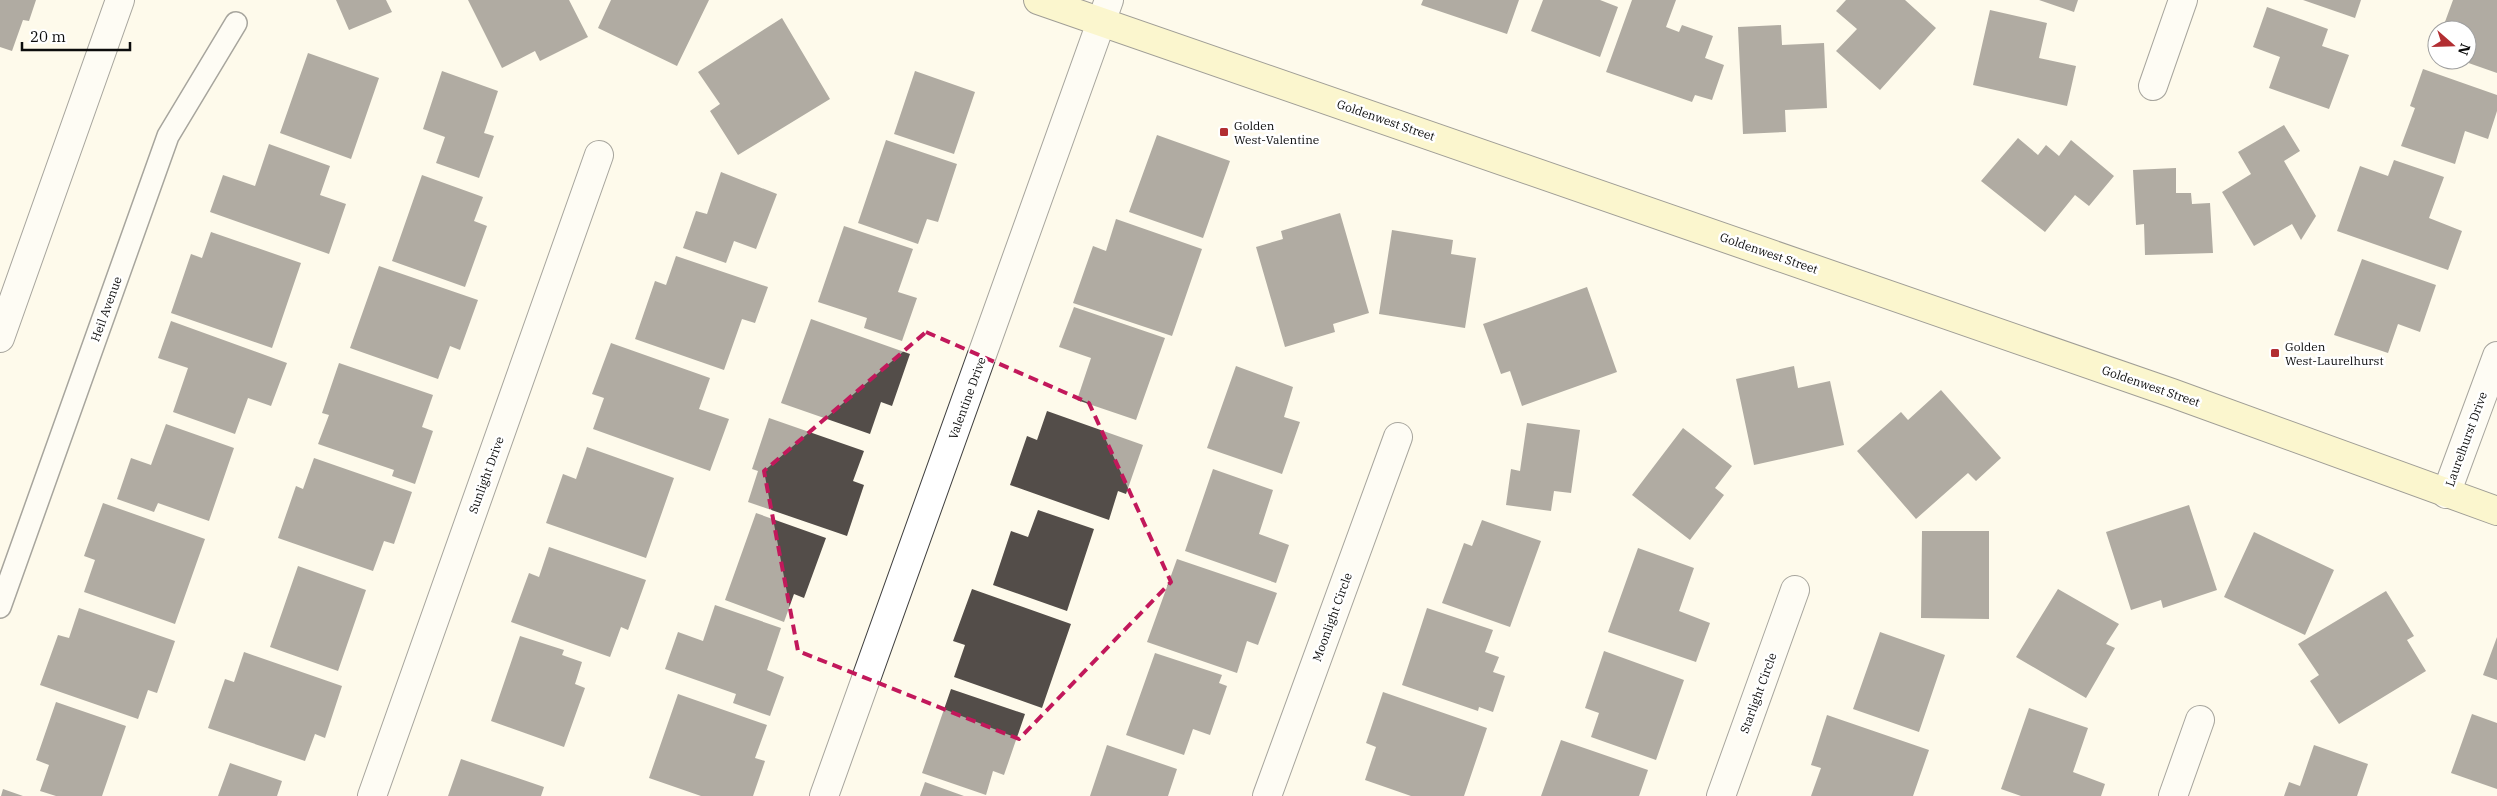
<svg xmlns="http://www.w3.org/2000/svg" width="2497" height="796" viewBox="0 0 2497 796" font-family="'IBM Plex Serif',serif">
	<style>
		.building { fill: #534d49 }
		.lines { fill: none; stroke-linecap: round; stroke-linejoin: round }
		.service-casing { stroke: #3f3f3f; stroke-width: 24 }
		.minor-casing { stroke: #3f3f3f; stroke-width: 30 }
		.tertiary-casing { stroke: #3f3f3f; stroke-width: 30 }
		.secondary-casing { stroke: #2e2e2e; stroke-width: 30 }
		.service { stroke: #fff; stroke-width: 21 }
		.minor { stroke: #fff; stroke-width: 28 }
		.tertiary { stroke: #fff; stroke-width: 28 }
		.secondary { stroke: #f9f2ab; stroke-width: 28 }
		.marked { fill: none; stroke: #c2185b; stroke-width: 4; stroke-dasharray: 10 6; stroke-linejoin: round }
		.poi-dot { fill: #b22e32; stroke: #fff; stroke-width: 2 }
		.labels { text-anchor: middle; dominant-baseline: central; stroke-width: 5; stroke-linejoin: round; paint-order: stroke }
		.street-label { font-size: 12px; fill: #0c0c0c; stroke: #fff }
		.poi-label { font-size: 12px; fill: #0c0c0c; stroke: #fff; text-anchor: start }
	</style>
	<rect width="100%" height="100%" fill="#fefaeb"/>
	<path class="building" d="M 0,0 L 36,0 L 29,21 L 23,20 L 12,51 L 0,47 Z
		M 336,0 L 386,0 L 392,12 L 349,30 Z
		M 468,0 L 569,0 L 588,37 L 540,61 L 535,51 L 502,68 Z
		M 611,0 L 709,0 L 677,66 L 598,28 Z
		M 1423,0 L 1519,0 L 1507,34 L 1421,5 Z
		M 1543,0 L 1600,0 L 1618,7 L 1600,57 L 1531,31 Z
		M 1632,0 L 1676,0 L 1666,27 L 1679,32 L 1682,25 L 1713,36 L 1705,58 L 1724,65 L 1712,100 L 1695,95 L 1692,102 L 1606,72 Z
		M 1846,0 L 1905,0 L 1936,28 L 1880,90 L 1836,51 L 1857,29 L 1836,11 Z
		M 2039,0 L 2078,0 L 2074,12 Z
		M 2303,0 L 2361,0 L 2355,18 Z
		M 2453,0 L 2497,0 L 2497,73 L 2460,60 L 2467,60 L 2467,30 L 2442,30 Z
		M 2267,7 L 2328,29 L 2322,46 L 2349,55 L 2329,109 L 2269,88 L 2280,57 L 2253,47 Z
		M 1990,10 L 2047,23 L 2039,58 L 2076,66 L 2067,106 L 1973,85 Z
		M 782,18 L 830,99 L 738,155 L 710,111 L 720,104 L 698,72 Z
		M 1781,25 L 1782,45 L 1824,43 L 1827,108 L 1785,110 L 1786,132 L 1743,134 L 1738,27 Z
		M 308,53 L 379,78 L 351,159 L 280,133 Z
		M 2423,69 L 2497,95 L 2497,111 L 2488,139 L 2465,131 L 2455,164 L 2401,146 L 2415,108 L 2410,106 Z
		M 442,71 L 498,91 L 484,133 L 494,136 L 479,178 L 436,163 L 445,137 L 423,129 Z
		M 915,71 L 975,92 L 954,154 L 894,134 Z
		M 2284,125 L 2300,151 L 2284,161 L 2316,216 L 2301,240 L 2292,224 L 2254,246 L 2222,192 L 2251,174 L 2238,152 Z
		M 1157,135 L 1230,161 L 1203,238 L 1129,212 Z
		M 2018,138 L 2038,155 L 2046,145 L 2059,156 L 2071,140 L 2114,176 L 2089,206 L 2075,195 L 2045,232 L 1981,181 Z
		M 886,140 L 957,164 L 938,222 L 927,219 L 918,244 L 858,223 Z
		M 269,144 L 330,166 L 320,195 L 346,204 L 329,254 L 210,212 L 223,175 L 255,186 Z
		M 2394,160 L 2444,177 L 2429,218 L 2462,231 L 2448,270 L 2337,231 L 2360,166 L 2388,176 Z
		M 2176,168 L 2176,193 L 2191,193 L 2192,204 L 2210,203 L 2213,253 L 2145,255 L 2144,224 L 2136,225 L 2133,170 Z
		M 721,172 L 777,194 L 756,249 L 734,241 L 726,263 L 683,248 L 696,211 L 707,214 Z
		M 422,175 L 483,197 L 474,221 L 487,226 L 465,287 L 392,261 Z
		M 1340,213 L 1369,313 L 1333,324 L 1335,332 L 1285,347 L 1256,247 L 1283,239 L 1281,231 Z
		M 1116,219 L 1202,249 L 1172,336 L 1073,303 L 1093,246 L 1106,251 Z
		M 844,226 L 913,249 L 898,292 L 917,298 L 902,341 L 864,328 L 867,318 L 818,302 Z
		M 1392,230 L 1453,240 L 1451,254 L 1476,258 L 1465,328 L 1379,314 Z
		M 211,232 L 301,263 L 272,348 L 171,313 L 191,254 L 202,258 Z
		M 676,256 L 768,287 L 755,323 L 742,319 L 724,370 L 635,339 L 655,281 L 666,285 Z
		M 2362,259 L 2436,285 L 2420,332 L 2398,324 L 2388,353 L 2334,335 Z
		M 379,266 L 478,300 L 460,350 L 450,346 L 438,379 L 350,348 Z
		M 1587,287 L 1617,372 L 1522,406 L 1510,371 L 1501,374 L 1483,324 Z
		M 1074,307 L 1165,338 L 1136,420 L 1077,400 L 1091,358 L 1059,347 Z
		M 811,319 L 910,354 L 892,406 L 881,402 L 870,434 L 781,403 Z
		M 171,321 L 287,363 L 271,406 L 248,398 L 235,434 L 173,412 L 188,368 L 158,358 Z
		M 611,343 L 710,378 L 699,409 L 729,419 L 710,471 L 593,429 L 604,398 L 592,394 Z
		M 339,363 L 433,395 L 422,427 L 433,431 L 415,484 L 392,476 L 394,470 L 318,444 L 329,415 L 322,413 Z
		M 1236,366 L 1293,387 L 1284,417 L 1300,422 L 1282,474 L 1207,448 Z
		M 1794,366 L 1798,388 L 1830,381 L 1844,445 L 1754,465 L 1736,379 Z
		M 1941,390 L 2001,458 L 1976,481 L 1968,473 L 1916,519 L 1857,451 L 1901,412 L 1908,420 Z
		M 1047,411 L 1143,445 L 1126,494 L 1118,491 L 1109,520 L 1010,485 L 1027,436 L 1037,440 Z
		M 769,418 L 864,451 L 853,481 L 864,485 L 847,536 L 748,502 L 758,471 L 752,469 Z
		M 1527,423 L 1580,430 L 1571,493 L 1554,491 L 1551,511 L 1506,505 L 1511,469 L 1520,471 Z
		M 166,424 L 234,448 L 209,521 L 158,503 L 154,512 L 117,499 L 131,458 L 151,465 Z
		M 1683,428 L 1732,466 L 1715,488 L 1724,495 L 1690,540 L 1632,495 Z
		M 587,447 L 674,478 L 646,558 L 546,523 L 563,474 L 576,479 Z
		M 314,458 L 412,492 L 394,544 L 384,541 L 373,571 L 278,538 L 296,486 L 303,489 Z
		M 1213,469 L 1273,490 L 1259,534 L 1289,545 L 1276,583 L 1185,551 Z
		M 103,503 L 205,539 L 175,624 L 84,592 L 95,560 L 84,556 Z
		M 2189,505 L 2217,590 L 2163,608 L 2161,600 L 2131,610 L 2106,532 Z
		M 1038,510 L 1094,529 L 1067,611 L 993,585 L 1011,531 L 1028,537 Z
		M 756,513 L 826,538 L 804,598 L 794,594 L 784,622 L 725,600 Z
		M 1482,520 L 1541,541 L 1510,627 L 1442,603 L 1464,543 L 1472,546 Z
		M 1922,531 L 1989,531 L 1989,619 L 1921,618 Z
		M 2254,532 L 2334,570 L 2305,635 L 2224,597 Z
		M 549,547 L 646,580 L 628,630 L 621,627 L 610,657 L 511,622 L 529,573 L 539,577 Z
		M 1638,548 L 1694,568 L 1679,611 L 1710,623 L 1696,662 L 1608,632 Z
		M 1177,559 L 1277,593 L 1258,645 L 1247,641 L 1237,673 L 1147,642 Z
		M 298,566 L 366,590 L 338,671 L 270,647 Z
		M 972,589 L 1071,624 L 1042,708 L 954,677 L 965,645 L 953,641 Z
		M 2058,589 L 2119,624 L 2106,644 L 2115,648 L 2086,698 L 2016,657 Z
		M 2386,591 L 2414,636 L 2407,640 L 2426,671 L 2339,724 L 2310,681 L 2319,675 L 2298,644 Z
		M 715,605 L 781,628 L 767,670 L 784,677 L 770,716 L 733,703 L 736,694 L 665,669 L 678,632 L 703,641 Z
		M 79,608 L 175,641 L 157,693 L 148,690 L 138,719 L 40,685 L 58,635 L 69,638 Z
		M 1427,608 L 1493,630 L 1485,652 L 1499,657 L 1493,672 L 1505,676 L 1493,712 L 1479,707 L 1478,711 L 1402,685 Z
		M 1880,632 L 1945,655 L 1919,732 L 1853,709 Z
		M 520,636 L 564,650 L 562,655 L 582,662 L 575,684 L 585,688 L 564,747 L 491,721 Z
		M 2497,637 L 2497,680 L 2483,675 Z
		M 1604,651 L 1684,680 L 1656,760 L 1591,737 L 1599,713 L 1585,708 Z
		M 244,652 L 342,686 L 325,738 L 315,734 L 305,761 L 208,728 L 225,679 L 234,682 Z
		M 1155,653 L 1222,675 L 1219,683 L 1227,686 L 1210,735 L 1193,729 L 1184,755 L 1126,735 Z
		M 951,689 L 1025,714 L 1004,775 L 993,771 L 986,795 L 922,773 Z
		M 1383,692 L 1487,728 L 1464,796 L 1411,796 L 1365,780 L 1376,747 L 1366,743 Z
		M 678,694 L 767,725 L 755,758 L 765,761 L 753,796 L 701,796 L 649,778 Z
		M 56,702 L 126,726 L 102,796 L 56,796 L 40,791 L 49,765 L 36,760 Z
		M 2029,708 L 2088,728 L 2073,772 L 2105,784 L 2101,796 L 2021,796 L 2001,789 Z
		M 2472,714 L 2497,723 L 2497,789 L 2451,773 Z
		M 1827,715 L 1929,750 L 1913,796 L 1811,796 L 1821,768 L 1811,765 Z
		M 1561,740 L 1648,770 L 1639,796 L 1541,796 Z
		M 1107,745 L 1177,769 L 1168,796 L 1090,796 Z
		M 2314,745 L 2368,764 L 2357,796 L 2284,796 L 2289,782 L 2300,786 Z
		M 461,759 L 544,787 L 541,796 L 448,796 Z
		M 230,763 L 282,781 L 277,796 L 218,796 Z
		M 925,782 L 964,796 L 920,796 Z
		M 3,789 L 23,796 L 1,796 Z"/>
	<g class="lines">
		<defs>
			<path id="service" d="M 0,607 L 168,136 L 236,23"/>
			<path id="minor" d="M 2153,86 L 2183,0
				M 2446,494 L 2497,356
				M 372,796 L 599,155
				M 824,796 L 1109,0
				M 1267,796 L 1398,437
				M 1721,796 L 1795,590
				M 2173,796 L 2200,720"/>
			<path id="tertiary" d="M 0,338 L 120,0"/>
			<path id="secondary" d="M 1038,0 L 2172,393 L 2497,511"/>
		</defs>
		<use href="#service" class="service-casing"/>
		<use href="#minor" class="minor-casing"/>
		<use href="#tertiary" class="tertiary-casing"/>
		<use href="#secondary" class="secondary-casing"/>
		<use href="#service" class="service"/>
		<use href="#minor" class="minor"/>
		<use href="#tertiary" class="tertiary"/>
		<use href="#secondary" class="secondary"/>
	</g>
	<path d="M0 0H2497V796H0ZM 926,332 L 1089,403 L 1171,582 L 1019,739 L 798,651 L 764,471 Z" fill="#fefaeb" fill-opacity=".55" fill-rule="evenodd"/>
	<path class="marked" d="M 926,332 L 1089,403 L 1171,582 L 1019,739 L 798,651 L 764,471 Z"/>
	<g class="poi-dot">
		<rect x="1219" y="127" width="10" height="10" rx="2.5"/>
		<rect x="2270" y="348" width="10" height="10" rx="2.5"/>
	</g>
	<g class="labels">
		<g class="street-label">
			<text transform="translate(1386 120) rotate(19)">Goldenwest Street</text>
			<text transform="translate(1769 253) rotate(19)">Goldenwest Street</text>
			<text transform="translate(106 309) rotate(-70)">Heil Avenue</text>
			<text transform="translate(2151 386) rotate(19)">Goldenwest Street</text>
			<text transform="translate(967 398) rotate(-70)">Valentine Drive</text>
			<text transform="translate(2466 439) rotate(-70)">Laurelhurst Drive</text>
			<text transform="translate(486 475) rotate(-70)">Sunlight Drive</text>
			<text transform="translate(1332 617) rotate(-70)">Moonlight Circle</text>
			<text transform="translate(1758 693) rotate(-70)">Starlight Circle</text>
		</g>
		<g class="poi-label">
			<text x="1234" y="125">Golden<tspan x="1234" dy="14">West-Valentine</tspan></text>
			<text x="2285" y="346">Golden<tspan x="2285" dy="14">West-Laurelhurst</tspan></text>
		</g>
	</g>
	<g transform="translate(2452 45) rotate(110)"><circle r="24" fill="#ffffff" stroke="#9e9e9e"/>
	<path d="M0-4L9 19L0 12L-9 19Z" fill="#b22e32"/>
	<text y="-8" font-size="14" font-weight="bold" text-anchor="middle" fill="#0c0c0c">N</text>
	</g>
	<path d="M22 42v8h108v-8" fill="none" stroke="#0c0c0c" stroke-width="2.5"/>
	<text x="30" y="42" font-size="15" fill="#0c0c0c" stroke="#ffffff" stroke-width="4" paint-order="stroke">20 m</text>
</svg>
